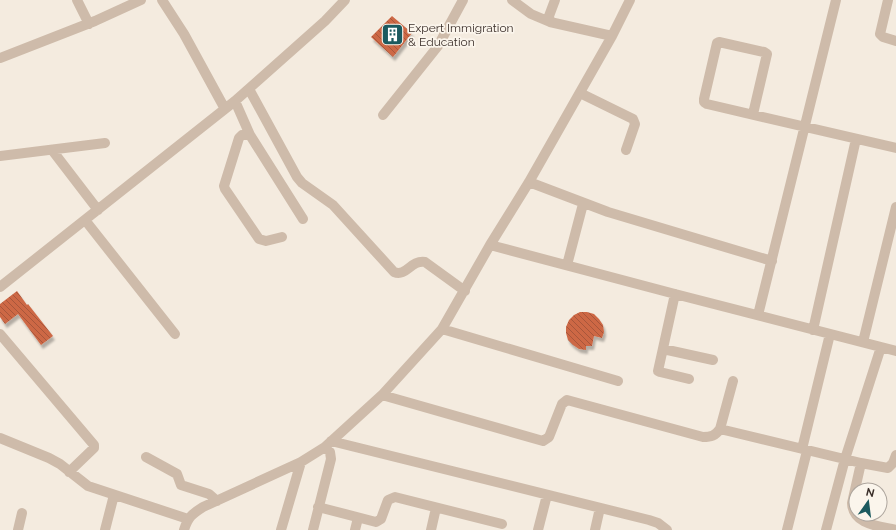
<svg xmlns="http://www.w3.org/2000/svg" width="896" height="530" viewBox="0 0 896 530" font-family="Raleway,sans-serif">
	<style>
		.building { fill: url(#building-back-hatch); filter: url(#shadow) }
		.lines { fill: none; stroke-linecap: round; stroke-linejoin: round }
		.minor { stroke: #cebbaa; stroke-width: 10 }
		.labels { text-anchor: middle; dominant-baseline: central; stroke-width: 3.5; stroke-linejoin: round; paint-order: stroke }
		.poi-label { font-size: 12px; fill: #3b2f2a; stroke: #fbf5ec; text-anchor: start }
	</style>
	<defs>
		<pattern id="building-back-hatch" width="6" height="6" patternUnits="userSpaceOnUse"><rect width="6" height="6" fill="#cd6845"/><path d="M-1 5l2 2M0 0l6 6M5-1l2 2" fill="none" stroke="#a8563a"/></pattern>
		<filter id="shadow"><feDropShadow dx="2" dy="4" stdDeviation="1" flood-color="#0004"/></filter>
	</defs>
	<rect width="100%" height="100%" fill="#f4ebdf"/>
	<path class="building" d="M 392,16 L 412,33 L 393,57 L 371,37 Z
		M 17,291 L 27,305 L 28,304 L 53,336 L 41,345 L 18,314 L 5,324 L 0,317 L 0,304 Z
		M 580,312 L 587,312 L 594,314 L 599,319 L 603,325 L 604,332 L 602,338 L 594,336 L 592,346 L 586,346 L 586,350 L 579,349 L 573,345 L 568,340 L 566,333 L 566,327 L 569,320 L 574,315 Z"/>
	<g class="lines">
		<path class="minor" d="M 77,0 L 89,24
			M 162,0 L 184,34 L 225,109
			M 512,0 L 531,14 L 550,22
			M 555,0 L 549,16 L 550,22 L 612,36
			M 888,0 L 880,34 L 883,37 L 896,41
			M 0,58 L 95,21 L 141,0
			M 249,89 L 297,177 L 302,183 L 333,205 L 394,272 C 407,277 410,260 425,262 L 465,291
			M 580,93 L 633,119 L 635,124 L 626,150
			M 235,101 L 250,135 L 303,219
			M 753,114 L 767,54 L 764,52 L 719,42 L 717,43 L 704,99 L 704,102 L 707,104 L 896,148
			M 383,115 L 438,46 L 463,0
			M 250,135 L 242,135 L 239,138 L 224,186 L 225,189 L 259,239 L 266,241 L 282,237
			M 52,150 L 98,210
			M 0,156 L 105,143
			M 529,182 L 608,212 L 772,261
			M 85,220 L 175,334
			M 490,245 L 675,294 L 896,351
			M 567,265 L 583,204
			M 0,287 L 235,101 L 325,21 L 345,0
			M 675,294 L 658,371 L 660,372 L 689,379
			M 758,315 L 836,0
			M 442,329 L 618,381
			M 813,330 L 856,139
			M 0,334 L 94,445 L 94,448 L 69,472
			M 863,342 L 896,207
			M 663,349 L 713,360
			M 382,395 L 543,441 L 549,437 L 562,404 L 567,400 L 703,437 C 711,437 715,436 720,429 L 733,381
			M 720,429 L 861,463 L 888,468 L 893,463 L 896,455
			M 0,438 L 49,458 L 60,464 L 88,486 L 188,519
			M 331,441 L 649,520 L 658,523 L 667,530
			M 802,449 L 830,334
			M 146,457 L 177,474 L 181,485 L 209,494 L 217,501
			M 861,463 L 852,503 C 853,525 879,526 896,530
			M 318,507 L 376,522 L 381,519 L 388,500 L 395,497 L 502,524
			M 18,530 L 22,513
			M 105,530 L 114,495
			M 184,530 C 188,517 192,514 203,507 L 301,462 L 325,447 L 382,395 L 442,329 L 490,245 L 529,182 L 612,36 L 630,0
			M 281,530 L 301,462
			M 313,530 L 331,459 L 330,452 L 325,447
			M 355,530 L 358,518
			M 431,530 L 436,508
			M 538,530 L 547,495
			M 595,530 L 600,508
			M 787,530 L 807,451
			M 826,530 L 845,459 L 881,347"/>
	</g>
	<defs>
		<symbol id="building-square" viewBox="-11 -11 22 22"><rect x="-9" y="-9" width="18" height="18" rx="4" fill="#1c5a5f" stroke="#fbf5ec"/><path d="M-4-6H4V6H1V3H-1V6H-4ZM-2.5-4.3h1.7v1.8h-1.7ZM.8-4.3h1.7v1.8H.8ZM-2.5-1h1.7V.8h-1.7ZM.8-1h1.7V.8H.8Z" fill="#fff"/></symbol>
	</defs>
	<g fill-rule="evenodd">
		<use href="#building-square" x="380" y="22" width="25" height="25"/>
	</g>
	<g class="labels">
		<g class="poi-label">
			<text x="408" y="28">Expert Immigration<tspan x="408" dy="14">&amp; Education</tspan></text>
		</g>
	</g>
	<g transform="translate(868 502) rotate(14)"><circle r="19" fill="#fbf5ec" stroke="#aea69e"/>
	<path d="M0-3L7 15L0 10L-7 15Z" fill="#1c5a5f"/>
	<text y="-6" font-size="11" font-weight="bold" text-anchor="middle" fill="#3b2f2a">N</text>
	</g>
</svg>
